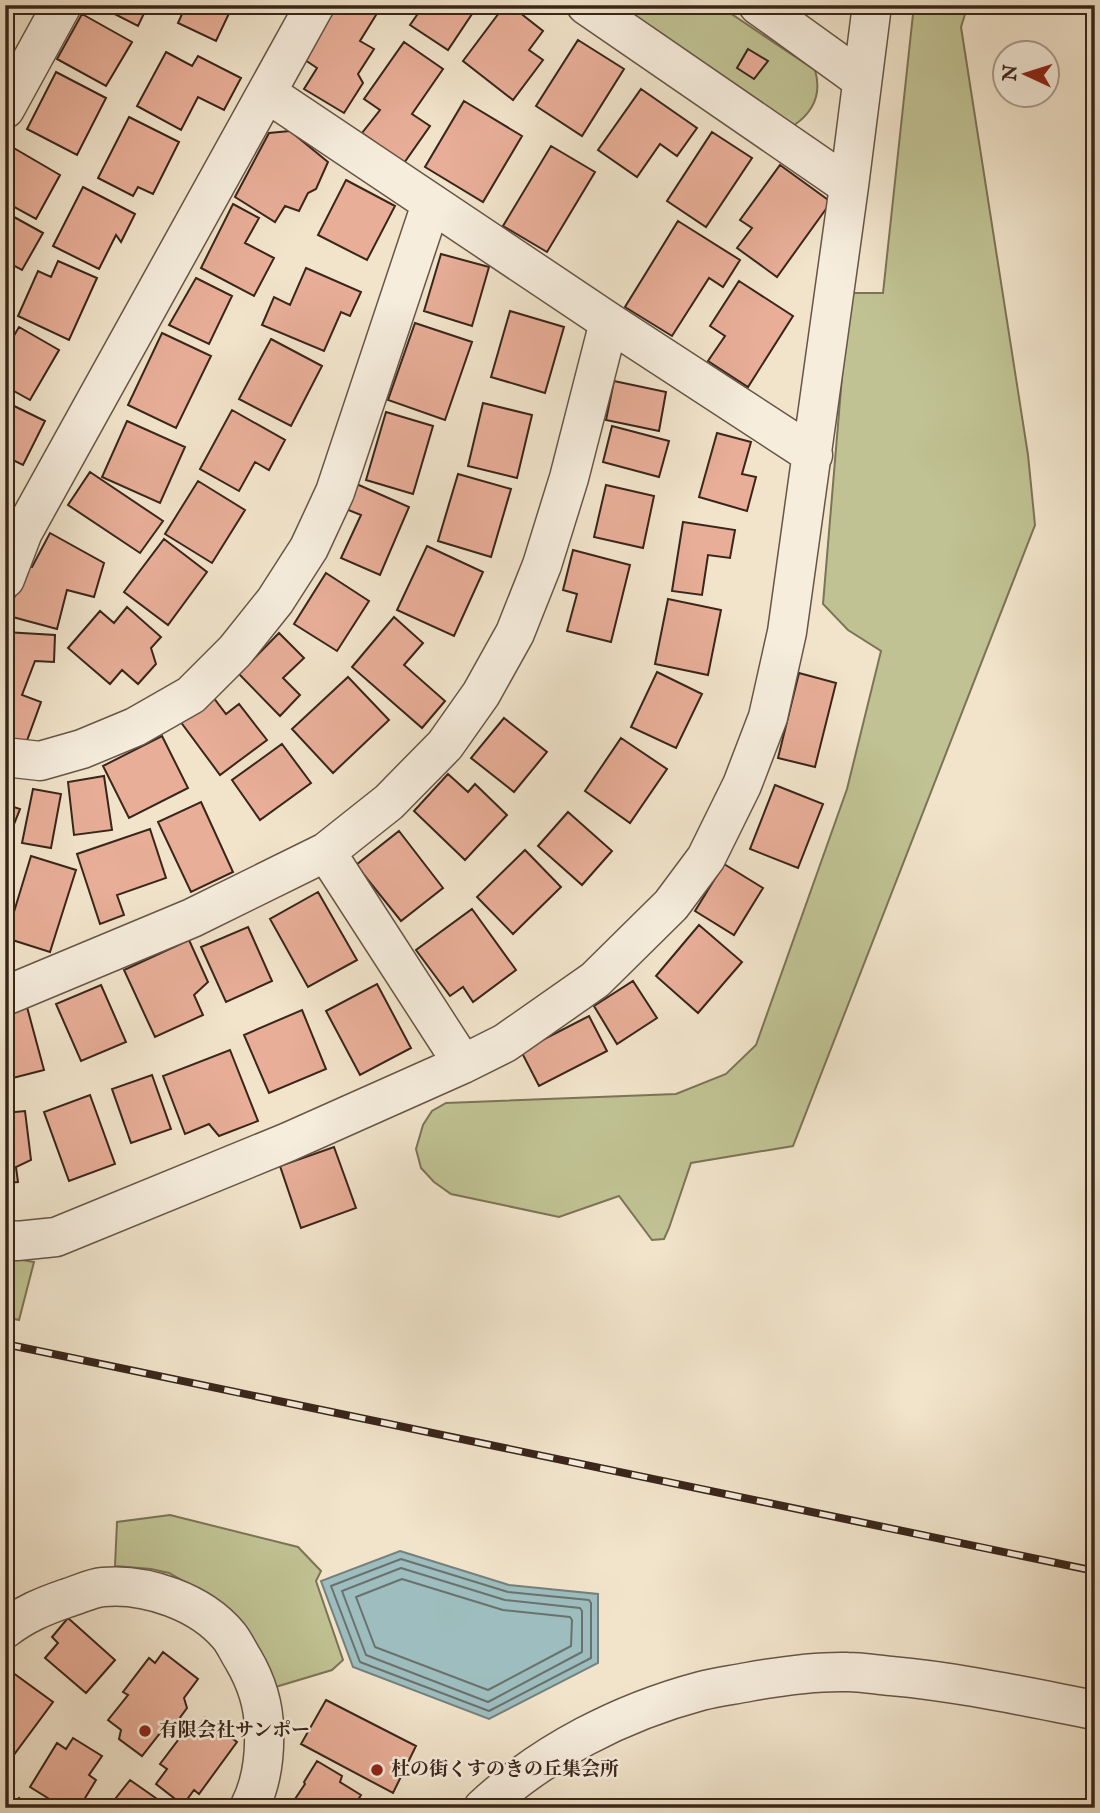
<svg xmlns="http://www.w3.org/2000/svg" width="1100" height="1813" viewBox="0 0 1100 1813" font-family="'IM FELL English','Noto Serif JP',serif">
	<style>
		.green { fill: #c0c293; stroke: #7c7456; stroke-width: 2 }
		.water { fill: #9dbdbe; stroke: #75807c; stroke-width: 2 }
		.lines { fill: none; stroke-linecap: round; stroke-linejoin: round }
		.shore { stroke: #6b716c; stroke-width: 2 }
		.building { fill: #e8ae98; stroke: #39251a; stroke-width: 2 }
		.minor-casing { stroke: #675546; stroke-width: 41 }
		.minor { stroke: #f6eddd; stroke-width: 38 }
		.rail-casing { stroke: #39251a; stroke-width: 8 }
		.rail { stroke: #f6eddd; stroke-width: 5; stroke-dasharray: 16; stroke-linecap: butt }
		.poi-dot { fill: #8f2418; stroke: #f6eddd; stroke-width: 2.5 }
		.labels { text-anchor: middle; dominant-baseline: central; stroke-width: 5; stroke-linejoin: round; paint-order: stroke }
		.poi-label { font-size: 19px; font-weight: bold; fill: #39251a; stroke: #f6eddd; text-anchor: start }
	</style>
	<rect width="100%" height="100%" fill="#f1e4cb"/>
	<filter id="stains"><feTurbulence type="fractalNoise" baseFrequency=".00286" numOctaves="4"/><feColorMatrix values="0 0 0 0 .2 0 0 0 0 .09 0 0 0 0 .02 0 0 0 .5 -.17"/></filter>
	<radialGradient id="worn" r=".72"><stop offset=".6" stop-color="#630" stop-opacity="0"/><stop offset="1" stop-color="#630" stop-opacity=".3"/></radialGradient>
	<path class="green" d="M 617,5 L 718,5 L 815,70 C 822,94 814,112 793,126 Z
		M 914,5 L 968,5 L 961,27 L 1028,455 L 1035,525 L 793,1146 L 691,1163 L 669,1228 L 664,1239 L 652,1240 L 619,1196 L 559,1217 L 451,1194 L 434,1182 L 421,1168 L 416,1149 L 423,1125 L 432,1111 L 446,1103 L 676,1094 L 726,1074 L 756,1045 L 847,789 L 881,651 L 848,630 L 823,604 L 849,293 L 883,293 Z
		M 5,1257 L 34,1262 L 19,1320 L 5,1317 Z
		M 170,1515 L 298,1547 L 321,1571 L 316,1581 L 343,1660 L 332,1670 L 272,1688 L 215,1599 L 169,1573 L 151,1569 L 115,1566 L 117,1522 Z"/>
	<path class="water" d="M 400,1551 L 509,1585 L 598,1594 L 598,1663 L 489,1719 L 353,1667 L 321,1581 Z"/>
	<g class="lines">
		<path class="shore" d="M 401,1559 L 508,1592 L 589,1600 L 591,1603 L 591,1658 L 489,1711 L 360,1662 L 331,1586 Z
			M 401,1568 L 505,1600 L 580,1608 L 582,1611 L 582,1652 L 488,1702 L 366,1655 L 342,1591 Z
			M 402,1579 L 503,1610 L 570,1617 L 572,1620 L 571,1646 L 488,1690 L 375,1647 L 356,1597 Z"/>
	</g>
	<path class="building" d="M 97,5 L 148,5 L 138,26 Z
		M 186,5 L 233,5 L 216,41 L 178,23 Z
		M 330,5 L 361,5 L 376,15 L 360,41 L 374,49 L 358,74 L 363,83 L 344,113 L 304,89 L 317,68 L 299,56 Z
		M 379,5 L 397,5 L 391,13 Z
		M 424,5 L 478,5 L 448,50 L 410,25 Z
		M 505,5 L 510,5 L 543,31 L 529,50 L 543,60 L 513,100 L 463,61 Z
		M 82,14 L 132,42 L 106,86 L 57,59 Z
		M 578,40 L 624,69 L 582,136 L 536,106 Z
		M 404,42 L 443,69 L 412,114 L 430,126 L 404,163 L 362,133 L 380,110 L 364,99 Z
		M 748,49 L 768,61 L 754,79 L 737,68 Z
		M 166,52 L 192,66 L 198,56 L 241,78 L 224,110 L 198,97 L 181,130 L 137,106 Z
		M 56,72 L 106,98 L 77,155 L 27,129 Z
		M 641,89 L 697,128 L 677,156 L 660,144 L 637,177 L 598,150 Z
		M 464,101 L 522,136 L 483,202 L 425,167 Z
		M 129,117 L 179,142 L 153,194 L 138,187 L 133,196 L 98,178 Z
		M 290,131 L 328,162 L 316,189 L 308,193 L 299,211 L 285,206 L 275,222 L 235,197 L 269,133 Z
		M 712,132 L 752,158 L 706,227 L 667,201 Z
		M 551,146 L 595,172 L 547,252 L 503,226 Z
		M 12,147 L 60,175 L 36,219 L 5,202 L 5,160 Z
		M 780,165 L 831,202 L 777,277 L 737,248 L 752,228 L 740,220 Z
		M 346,180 L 395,206 L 367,260 L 318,235 Z
		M 83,187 L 135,214 L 121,242 L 116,235 L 99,269 L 53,246 Z
		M 233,204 L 259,218 L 245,243 L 274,258 L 254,296 L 201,268 Z
		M 5,212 L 43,233 L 22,270 L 5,261 Z
		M 678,221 L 740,260 L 723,287 L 709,278 L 672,336 L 625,307 Z
		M 441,254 L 489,267 L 472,326 L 424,311 Z
		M 58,261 L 97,278 L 69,340 L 18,316 L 38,271 L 51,277 Z
		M 306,268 L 361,292 L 350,316 L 341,312 L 324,351 L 262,325 L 274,297 L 290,305 Z
		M 196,278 L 232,296 L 209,344 L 169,325 Z
		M 739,281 L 793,316 L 748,387 L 708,361 L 725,336 L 710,326 Z
		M 510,311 L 564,327 L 545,393 L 491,377 Z
		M 415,323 L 472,342 L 445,420 L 388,400 Z
		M 19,327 L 59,350 L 30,400 L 5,386 L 5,351 Z
		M 162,333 L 211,356 L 176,428 L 128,405 Z
		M 271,339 L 322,366 L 291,426 L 239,399 Z
		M 614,381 L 666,392 L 659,431 L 606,420 Z
		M 483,403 L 532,415 L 517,478 L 468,466 Z
		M 10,404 L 45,421 L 23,465 L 11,459 L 5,471 L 5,413 Z
		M 232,410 L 285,440 L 269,470 L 255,462 L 239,491 L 200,469 Z
		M 386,412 L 433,426 L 413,494 L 366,480 Z
		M 127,421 L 185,447 L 160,503 L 102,477 Z
		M 612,426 L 669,441 L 659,477 L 603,462 Z
		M 717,433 L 751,442 L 742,474 L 756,477 L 747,511 L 699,497 Z
		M 90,472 L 163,521 L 140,553 L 68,505 Z
		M 458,474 L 511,489 L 491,557 L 438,541 Z
		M 198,481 L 245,510 L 212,563 L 165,534 Z
		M 352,482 L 409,507 L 380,575 L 341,558 L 361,515 L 341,507 Z
		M 606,485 L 654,496 L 643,548 L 594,537 Z
		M 683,522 L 735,530 L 730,558 L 708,555 L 702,595 L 672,591 Z
		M 50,533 L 104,563 L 94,597 L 67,590 L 57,629 L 9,616 L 23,567 L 32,567 Z
		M 164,539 L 207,572 L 168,625 L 124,592 Z
		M 427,546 L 483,572 L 454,636 L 397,610 Z
		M 573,550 L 630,565 L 611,642 L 567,631 L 577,594 L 563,590 Z
		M 326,573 L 369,601 L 337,651 L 294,624 Z
		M 668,599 L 721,610 L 708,675 L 655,664 Z
		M 127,607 L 161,637 L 151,648 L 156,664 L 138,684 L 122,670 L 110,684 L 68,648 L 100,611 L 114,623 Z
		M 394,617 L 423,643 L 404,665 L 445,701 L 422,728 L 352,667 Z
		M 5,632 L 55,635 L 54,662 L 35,661 L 22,695 L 41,702 L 25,746 L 5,739 Z
		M 279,633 L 304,658 L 283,678 L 300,695 L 280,716 L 239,674 Z
		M 657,672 L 702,694 L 676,748 L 631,727 Z
		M 799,673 L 836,683 L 815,767 L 778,758 Z
		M 348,677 L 389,720 L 333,773 L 292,729 Z
		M 213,697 L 226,714 L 239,704 L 267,740 L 220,775 L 180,721 Z
		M 504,718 L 547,752 L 514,792 L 471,758 Z
		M 162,736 L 188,788 L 129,818 L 103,766 Z
		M 621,738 L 667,769 L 630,823 L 585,791 Z
		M 282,744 L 311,783 L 260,820 L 232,780 Z
		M 448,774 L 468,792 L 475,784 L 507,815 L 465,860 L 414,811 Z
		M 104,776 L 112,830 L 74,835 L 68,782 Z
		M 775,785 L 823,804 L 798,868 L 750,849 Z
		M 33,789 L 61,794 L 51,848 L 22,843 Z
		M 201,802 L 233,872 L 191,892 L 158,822 Z
		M 5,804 L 20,809 L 5,847 Z
		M 568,812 L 612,851 L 582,885 L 538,846 Z
		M 150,829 L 166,878 L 117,895 L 124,915 L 100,924 L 77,854 Z
		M 399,831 L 443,888 L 401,921 L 356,865 Z
		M 525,850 L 561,887 L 513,934 L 477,897 Z
		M 31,856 L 76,870 L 50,952 L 6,938 Z
		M 724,864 L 763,888 L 734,935 L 695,911 Z
		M 318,892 L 357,960 L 308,987 L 270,919 Z
		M 472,909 L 516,970 L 473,1002 L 463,987 L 450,996 L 416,950 Z
		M 699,925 L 742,962 L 698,1013 L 656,976 Z
		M 248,927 L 272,981 L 226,1002 L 201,947 Z
		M 189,940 L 208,982 L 194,995 L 203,1015 L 155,1037 L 124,970 Z
		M 633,981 L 657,1018 L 617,1044 L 594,1006 Z
		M 377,984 L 411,1048 L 360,1075 L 326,1011 Z
		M 101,985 L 126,1042 L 81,1061 L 56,1004 Z
		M 27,1007 L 44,1070 L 5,1080 L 5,1012 Z
		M 302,1010 L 326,1069 L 269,1093 L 244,1035 Z
		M 589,1016 L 607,1051 L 539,1086 L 521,1051 Z
		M 230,1050 L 258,1121 L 219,1136 L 209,1124 L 185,1134 L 163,1076 Z
		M 152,1075 L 171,1129 L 131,1143 L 112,1089 Z
		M 90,1095 L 115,1164 L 69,1181 L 44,1112 Z
		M 25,1111 L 31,1160 L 16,1167 L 18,1182 L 5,1183 L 5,1113 Z
		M 334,1147 L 356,1208 L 301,1228 L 280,1166 Z
		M 68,1618 L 115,1660 L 86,1693 L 45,1658 L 58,1643 L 52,1637 Z
		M 163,1652 L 198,1679 L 184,1698 L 187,1708 L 173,1727 L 168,1723 L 142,1756 L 119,1739 L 121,1730 L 108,1720 L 128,1695 L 123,1692 L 149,1658 L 155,1663 Z
		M 5,1667 L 53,1702 L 13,1756 L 5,1750 Z
		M 326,1700 L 416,1746 L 393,1793 L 301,1744 Z
		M 205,1718 L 237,1742 L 199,1794 L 194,1790 L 183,1805 L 156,1784 L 167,1769 L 160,1764 L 188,1727 L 194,1732 Z
		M 73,1738 L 102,1756 L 89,1775 L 96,1780 L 79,1808 L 64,1808 L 30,1787 L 57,1743 L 66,1749 Z
		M 317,1761 L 342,1776 L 340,1782 L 361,1795 L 353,1808 L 289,1808 L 305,1784 L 304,1782 Z
		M 130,1780 L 170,1808 L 108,1808 Z
		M 19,1798 L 28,1808 L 9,1808 Z"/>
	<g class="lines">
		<defs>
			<path id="minor" d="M 586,5 L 849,186
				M 758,5 L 862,80
				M 267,93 L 609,322 L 813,455
				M 5,109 L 62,5
				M 5,579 L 23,532 L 315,5
				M 5,757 L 40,761 L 82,749 L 135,727 L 191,695 L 235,651 L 275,601 L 309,548 L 335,492 L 431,204
				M 326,852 L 463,1064
				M 5,996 L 192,918 L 326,852 L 389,802 L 445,745 L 481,694 L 515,633 L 542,565 L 569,478 L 609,322
				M 5,1239 L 17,1241 L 56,1237 L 288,1142 L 463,1064 L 505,1043 L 595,980 L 671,905 L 706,858 L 742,785 L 768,717 L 787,632 L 849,186 L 872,5
				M 5,1629 C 24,1614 44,1606 67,1598 C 78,1595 91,1588 103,1587 C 146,1583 201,1602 229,1636 C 234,1642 238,1651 243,1659 C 256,1681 264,1704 264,1730 C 265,1757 262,1783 249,1808
				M 483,1808 C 543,1752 622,1712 701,1691 C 716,1687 733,1685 748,1682 C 781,1676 815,1671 848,1672 C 862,1672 877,1675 891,1676 C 959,1682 1027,1697 1095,1710"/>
		</defs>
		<use href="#minor" class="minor-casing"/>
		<use href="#minor" class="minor"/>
		<defs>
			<path id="rail" d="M 5,1344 L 1095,1571"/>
		</defs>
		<use href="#rail" class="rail-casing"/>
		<use href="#rail" class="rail"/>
	</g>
	<g class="poi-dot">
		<circle cx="145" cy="1731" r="7"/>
		<circle cx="377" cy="1770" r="7"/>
	</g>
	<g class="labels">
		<g class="poi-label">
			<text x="159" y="1731">有限会社サンポー</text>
			<text x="391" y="1770">杜の街くすのきの丘集会所</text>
		</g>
	</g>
	<rect width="1100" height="1813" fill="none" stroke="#f1e4cb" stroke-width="28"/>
	<rect x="7" y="7" width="1086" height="1799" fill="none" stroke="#39251a" stroke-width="3.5"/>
	<rect x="14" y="14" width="1072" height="1785" fill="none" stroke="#39251a" stroke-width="2"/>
	<g transform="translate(1026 74) rotate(274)"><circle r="33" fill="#f6eddd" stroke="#aa9d8f" stroke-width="2"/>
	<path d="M0-5L12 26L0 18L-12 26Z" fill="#8f2418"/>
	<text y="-10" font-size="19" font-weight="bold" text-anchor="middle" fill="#39251a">N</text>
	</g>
	<rect width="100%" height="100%" filter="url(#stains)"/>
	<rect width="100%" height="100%" fill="url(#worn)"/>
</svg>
